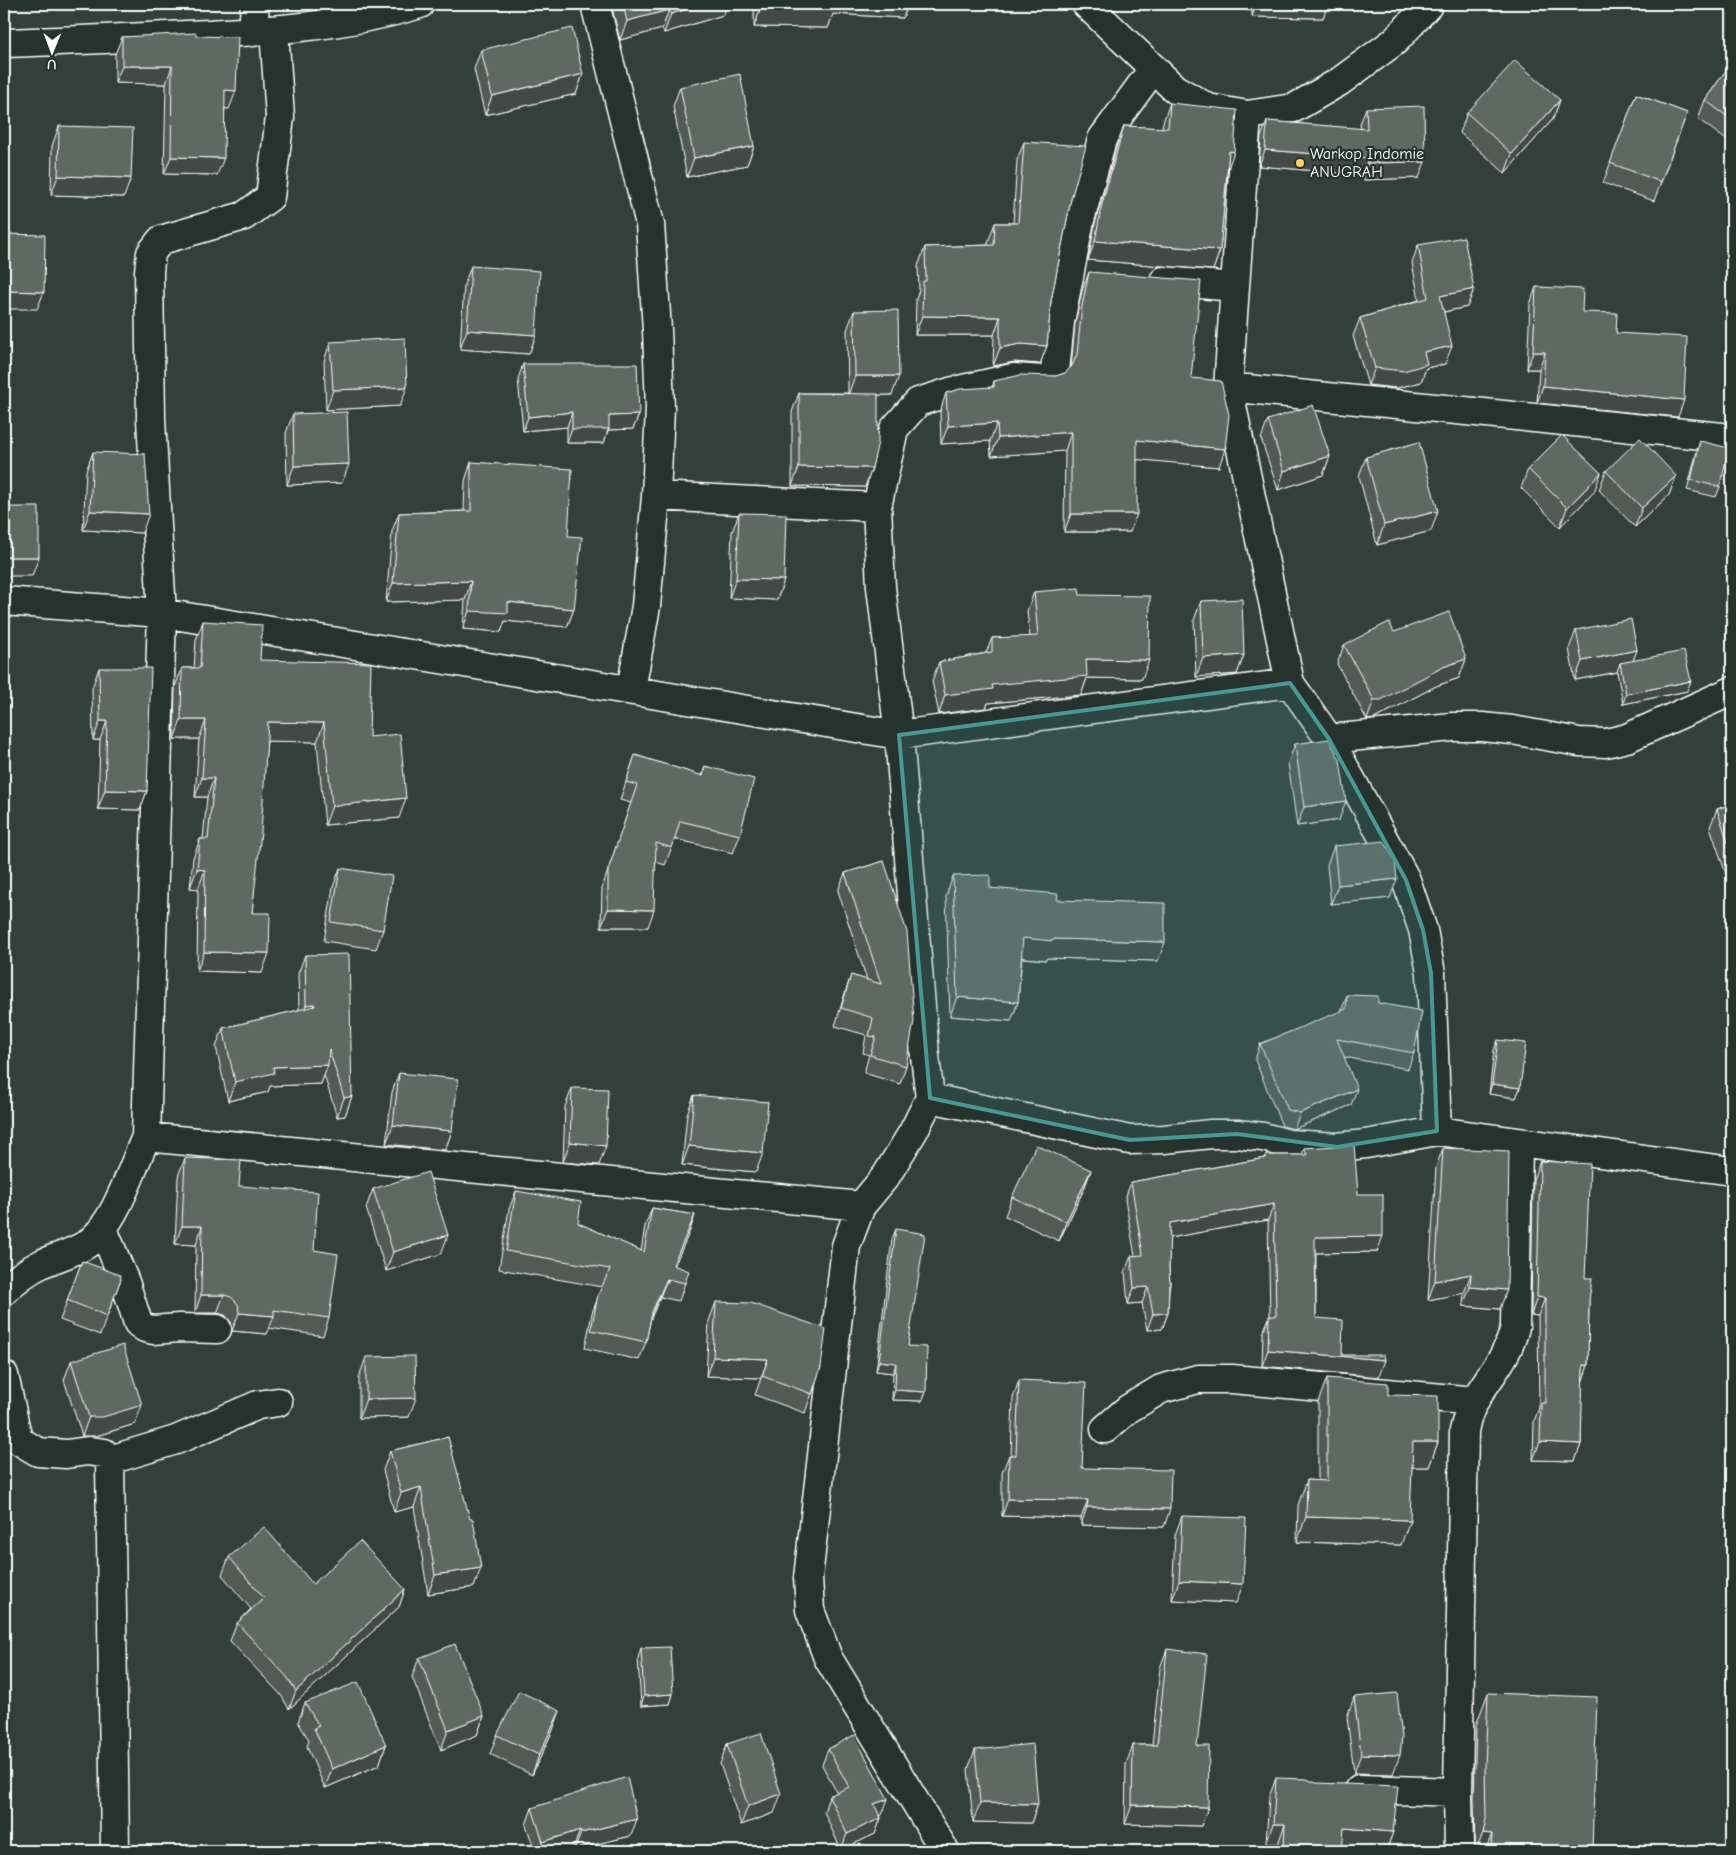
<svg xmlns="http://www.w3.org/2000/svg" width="1736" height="1855" viewBox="0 0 1736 1855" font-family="'Comic Neue',sans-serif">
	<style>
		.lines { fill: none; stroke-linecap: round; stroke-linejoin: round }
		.minor-casing { stroke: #fff; stroke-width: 31 }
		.tertiary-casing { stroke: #fff; stroke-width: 31 }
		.minor { stroke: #26332d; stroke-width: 28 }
		.tertiary { stroke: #26332d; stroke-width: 28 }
		.wall { fill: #525a56; stroke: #fff }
		.shaded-wall { fill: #424a46; stroke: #fff }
		.building { fill: #5f6964; stroke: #fff }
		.marked { fill: #4b9892; fill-opacity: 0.2; stroke: #4b9892; stroke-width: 4; stroke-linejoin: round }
		.poi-dot { fill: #ffd166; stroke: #26332d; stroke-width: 2 }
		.labels { text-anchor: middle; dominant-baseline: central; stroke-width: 4.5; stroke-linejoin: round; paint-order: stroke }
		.poi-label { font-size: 16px; fill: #fff; stroke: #26332d; text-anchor: start }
	</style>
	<rect width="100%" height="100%" fill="#333f3a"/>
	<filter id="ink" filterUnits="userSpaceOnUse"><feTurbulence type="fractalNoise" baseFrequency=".02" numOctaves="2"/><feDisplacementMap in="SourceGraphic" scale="10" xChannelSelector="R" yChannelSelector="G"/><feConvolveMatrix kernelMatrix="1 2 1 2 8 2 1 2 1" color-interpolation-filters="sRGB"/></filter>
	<g filter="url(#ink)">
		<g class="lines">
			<defs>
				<path id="minor" d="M 595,4 L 650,224 L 657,330 L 660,408 L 656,496 L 646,606 L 631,690
					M 253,32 L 255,4
					M 1247,115 L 1228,387 L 1290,683 L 1329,739 L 1406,880 L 1423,930 L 1431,973 L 1437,1131
					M 1164,281 L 1235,287
					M 1228,387 L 1732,438
					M 656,496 L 877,507
					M 4,601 L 162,613 L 899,735 L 1290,683
					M 1329,739 L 1452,727 L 1482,727 L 1512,730 L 1579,742 L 1606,743 L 1627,738 L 1732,691
					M 930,1098 L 1130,1140 L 1164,1139 L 1211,1134 L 1237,1134 L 1263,1137 L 1289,1144 L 1337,1147 L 1366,1144 L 1437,1131 L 1732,1171
					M 146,1137 L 861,1206
					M 103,1229 L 125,1282 L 138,1323 L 145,1328 L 153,1330 L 179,1328 L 217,1329
					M 4,1291 C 15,1280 27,1271 41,1264 C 56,1257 73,1253 87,1244 C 115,1225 132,1168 146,1137 L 162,613 L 151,419 L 149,271 L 151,253 L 161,240 L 244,216 L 270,197 L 280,117 L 274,30
					M 4,1375 L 18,1440 L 38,1452 L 66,1454 L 88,1451 L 104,1453 L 110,1460 L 115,1851
					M 1105,1429 L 1128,1409 L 1161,1389 L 1198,1379 L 1232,1379 L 1475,1401
					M 110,1460 L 176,1440 L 258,1405 L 278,1402
					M 1359,1789 L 1458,1792
					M 945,1851 L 828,1658 L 810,1610 L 808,1578 L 846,1246 L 861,1206 L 886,1176 L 913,1132 L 930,1098 L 925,1056 L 899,735 L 881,587 L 877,507 L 894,429 L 918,402 L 950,392 L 1013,378 L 1044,380 L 1052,377 L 1055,371 L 1060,322 L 1080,220 L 1102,139 L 1153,69
					M 1459,1851 L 1458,1792 L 1464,1431 C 1466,1421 1469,1411 1474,1402 C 1489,1375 1508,1358 1515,1327 L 1518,1142"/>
				<path id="tertiary" d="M 1086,4 L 1175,89 L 1208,108 L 1247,115 L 1294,108 L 1339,82 L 1395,41 L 1429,4
					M 4,43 C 65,41 126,38 187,35 C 265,31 344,27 420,4"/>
			</defs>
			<use href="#minor" class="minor-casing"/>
			<use href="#tertiary" class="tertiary-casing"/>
			<use href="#minor" class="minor"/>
			<use href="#tertiary" class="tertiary"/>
		</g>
		<path class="wall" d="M 611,4 L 727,4 L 723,15 L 664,33 L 662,29 L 620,40 Z
			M 754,4 L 908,4 L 903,18 L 833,14 L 828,28 L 754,27 Z
			M 1215,4 L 1328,4 L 1323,18 L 1252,17 L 1252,11 Z
			M 196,36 L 229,109 L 225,108 L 217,175 L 164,174 L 166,84 L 115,83 L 115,54 L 122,37 Z
			M 481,50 L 583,74 L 576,94 L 485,115 L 474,69 Z
			M 1732,62 L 1732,144 L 1698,119 L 1705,100 Z
			M 680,87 L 754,146 L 747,165 L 687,177 L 673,106 Z
			M 1636,94 L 1687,113 L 1654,201 L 1603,183 Z
			M 1560,100 L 1553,119 L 1505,173 L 1460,133 L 1467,113 Z
			M 1170,103 L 1227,171 L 1220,250 L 1213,270 L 1088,260 L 1095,224 L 1117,145 L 1124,126 L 1162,128 L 1163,122 Z
			M 1366,108 L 1419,178 L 1363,180 L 1362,175 L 1259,166 L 1261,137 L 1267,121 L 1361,129 L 1360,124 Z
			M 59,126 L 124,197 L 51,195 L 52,146 Z
			M 1024,142 L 1071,199 L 1051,301 L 1047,346 L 1040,364 L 1014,362 L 993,366 L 994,335 L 915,335 L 916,299 L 919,290 L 918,266 L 925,247 L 988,245 L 988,242 L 995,223 L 1013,223 L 1017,160 Z
			M 1418,245 L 1474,289 L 1467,307 L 1444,312 L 1445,364 L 1426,368 L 1421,382 L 1397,388 L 1368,385 L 1353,336 L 1360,318 L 1419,300 L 1412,263 Z
			M 471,266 L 536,335 L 529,354 L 460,349 L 464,285 Z
			M 1089,272 L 1191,378 L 1219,467 L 1137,459 L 1130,532 L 1064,532 L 1065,451 L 991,456 L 990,441 L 941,444 L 940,412 L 946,393 L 992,387 L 994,381 L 1056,376 L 1065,373 L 1071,367 L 1075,324 L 1082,291 Z
			M 1536,287 L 1582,312 L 1616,333 L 1678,417 L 1537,403 L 1539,369 L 1527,369 L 1530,304 Z
			M 854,311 L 892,395 L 878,395 L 872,468 L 865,487 L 792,486 L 792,412 L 799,393 L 848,393 L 847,330 Z
			M 330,342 L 400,406 L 326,410 L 324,361 Z
			M 523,364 L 639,415 L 633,429 L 608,430 L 604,443 L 567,443 L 567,427 L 523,431 L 518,379 Z
			M 293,414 L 342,483 L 287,485 L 286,433 Z
			M 1268,420 L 1330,456 L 1323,475 L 1278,490 L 1261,439 Z
			M 1700,441 L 1720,487 L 1716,497 L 1687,490 L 1697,451 Z
			M 93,452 L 142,533 L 83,530 L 86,471 Z
			M 1366,457 L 1431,531 L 1377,545 L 1359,476 Z
			M 471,462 L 568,536 L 574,609 L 567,627 L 505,621 L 501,632 L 463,629 L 465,600 L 386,602 L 392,531 L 399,513 L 464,511 L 465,481 Z
			M 1528,469 L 1594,492 L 1560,527 L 1521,488 Z
			M 1606,471 L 1676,476 L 1669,495 L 1635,527 L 1599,490 Z
			M 739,513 L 784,580 L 777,600 L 729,598 L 732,532 Z
			M 1034,592 L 1080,595 L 1142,679 L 1087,678 L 1081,695 L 988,703 L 986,708 L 939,714 L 932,681 L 939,662 L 986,653 L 992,638 L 1030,637 L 1027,611 Z
			M 1201,601 L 1244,655 L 1237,674 L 1196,677 L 1194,620 Z
			M 203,621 L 260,660 L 369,737 L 399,818 L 325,825 L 317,742 L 267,741 L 252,913 L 262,973 L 197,971 L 198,889 L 190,888 L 193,858 L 200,839 L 203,839 L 207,797 L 195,797 L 199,739 L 174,739 L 175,687 L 182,668 L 194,668 L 196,640 Z
			M 1576,630 L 1637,650 L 1633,660 L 1687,691 L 1623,704 L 1617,672 L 1575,680 L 1569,649 Z
			M 1394,632 L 1466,659 L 1459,678 L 1436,686 L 1374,719 L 1367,720 L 1337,664 L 1344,645 Z
			M 99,668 L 147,791 L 140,810 L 98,809 L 100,740 L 93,740 L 92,688 Z
			M 1295,744 L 1339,820 L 1297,826 L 1288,763 Z
			M 635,755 L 702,776 L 705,766 L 740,835 L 733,853 L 675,839 L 665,865 L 656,862 L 648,927 L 601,927 L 602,888 L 631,803 L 620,800 Z
			M 1732,804 L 1732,879 L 1728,880 L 1710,827 L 1717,809 Z
			M 1334,846 L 1390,898 L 1331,904 L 1327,865 Z
			M 884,861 L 906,1066 L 900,1084 L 864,1073 L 869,1055 L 863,1053 L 866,1035 L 835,1026 L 845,993 L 851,975 L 867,980 L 838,891 L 845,873 Z
			M 340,868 L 383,930 L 376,949 L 324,941 L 333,887 Z
			M 953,876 L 990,888 L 1057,900 L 1158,961 L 1047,958 L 1046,960 L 1022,958 L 1018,1002 L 1011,1021 L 950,1016 L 946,896 Z
			M 305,955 L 352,1096 L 345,1116 L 337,1117 L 324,1075 L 321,1084 L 270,1086 L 268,1092 L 228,1101 L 216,1047 L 223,1028 L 299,1010 L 298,974 Z
			M 1347,995 L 1378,1003 L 1414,1053 L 1408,1069 L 1344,1057 L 1351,1105 L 1294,1129 L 1282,1126 L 1255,1060 L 1260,1044 L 1341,1012 Z
			M 1498,1040 L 1520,1088 L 1516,1098 L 1489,1094 L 1494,1050 Z
			M 399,1073 L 452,1131 L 445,1150 L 386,1144 L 392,1092 Z
			M 572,1088 L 599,1165 L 563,1162 L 565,1107 Z
			M 694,1095 L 756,1172 L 682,1165 L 687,1114 Z
			M 1304,1148 L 1358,1194 L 1377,1252 L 1316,1253 L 1316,1318 L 1342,1355 L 1379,1377 L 1262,1366 L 1263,1332 L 1270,1316 L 1268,1220 L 1169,1238 L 1169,1268 L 1170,1284 L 1169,1290 L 1168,1313 L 1162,1329 L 1147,1330 L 1142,1303 L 1128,1304 L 1125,1272 L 1131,1256 L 1135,1256 L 1125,1199 L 1131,1182 L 1265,1158 L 1266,1155 L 1302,1155 Z
			M 1443,1148 L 1500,1309 L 1463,1306 L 1464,1293 L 1428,1300 L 1436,1167 Z
			M 185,1158 L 239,1186 L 314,1250 L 329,1318 L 323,1336 L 269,1328 L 267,1334 L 232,1331 L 231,1322 L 225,1315 L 217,1313 L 195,1313 L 196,1245 L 175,1244 L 178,1176 Z
			M 1540,1161 L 1585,1278 L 1589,1301 L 1588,1365 L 1582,1381 L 1581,1444 L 1575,1461 L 1533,1460 L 1534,1421 L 1539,1408 L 1538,1316 L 1531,1315 L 1533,1179 Z
			M 1091,1170 L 1084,1189 L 1059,1241 L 1005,1216 L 1012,1197 Z
			M 373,1189 L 441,1254 L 386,1271 L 366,1208 Z
			M 516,1191 L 578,1223 L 641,1251 L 645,1226 L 652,1208 L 695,1215 L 689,1233 L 674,1265 L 685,1283 L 679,1301 L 660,1297 L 651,1318 L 646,1342 L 639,1360 L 585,1348 L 592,1313 L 602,1287 L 499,1269 L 509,1209 Z
			M 896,1229 L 908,1346 L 922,1401 L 892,1400 L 893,1373 L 876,1371 L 892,1239 Z
			M 82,1261 L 121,1279 L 100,1335 L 60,1320 Z
			M 716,1302 L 821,1367 L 805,1413 L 755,1395 L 761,1378 L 706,1376 L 709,1321 Z
			M 366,1357 L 409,1417 L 359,1418 L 359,1377 Z
			M 71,1361 L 135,1424 L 96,1436 L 82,1436 L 64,1380 Z
			M 1327,1378 L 1388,1395 L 1438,1442 L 1429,1467 L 1412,1467 L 1401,1545 L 1297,1542 L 1298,1505 L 1307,1480 L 1318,1481 L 1318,1402 Z
			M 1019,1380 L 1082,1468 L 1164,1527 L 1081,1525 L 1081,1518 L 1002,1516 L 1002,1473 L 1009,1455 L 1011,1455 L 1013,1398 Z
			M 448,1437 L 474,1587 L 428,1594 L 414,1507 L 394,1512 L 383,1470 L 390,1451 Z
			M 1182,1516 L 1236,1603 L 1172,1600 L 1175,1535 Z
			M 229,1557 L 313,1584 L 405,1589 L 399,1607 L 289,1709 L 281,1695 L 230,1641 L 237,1623 L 251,1609 L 222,1575 Z
			M 641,1648 L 673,1694 L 670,1704 L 641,1706 L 638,1658 Z
			M 1167,1649 L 1208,1807 L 1201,1826 L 1125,1824 L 1126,1764 L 1133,1745 L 1152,1745 L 1160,1668 Z
			M 419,1658 L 484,1716 L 477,1735 L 441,1750 L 412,1677 Z
			M 1488,1693 L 1592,1851 L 1475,1851 L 1474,1799 L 1476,1725 Z
			M 1354,1697 L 1393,1774 L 1354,1773 L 1347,1717 Z
			M 305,1703 L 386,1745 L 379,1765 L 325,1788 L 307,1747 L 309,1740 L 298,1722 Z
			M 553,1730 L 532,1775 L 490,1754 L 497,1735 Z
			M 727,1744 L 774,1813 L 741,1825 L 720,1764 Z
			M 828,1749 L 882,1815 L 880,1816 L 881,1818 L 875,1834 L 841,1850 L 824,1812 L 829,1796 L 837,1793 L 822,1765 Z
			M 975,1750 L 1038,1804 L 1031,1823 L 973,1822 L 968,1769 Z
			M 1276,1778 L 1393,1832 L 1386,1851 L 1343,1848 L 1342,1851 L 1278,1851 L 1278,1844 L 1266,1843 L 1269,1797 Z
			M 532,1808 L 631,1836 L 575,1849 L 574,1847 L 560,1851 L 535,1851 L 526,1825 Z"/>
		<path class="shaded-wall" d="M 284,4 L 352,4 L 282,8 Z
			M 704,4 L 727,4 L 723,15 L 664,33 L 671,14 Z
			M 832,4 L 908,4 L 903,18 L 833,14 L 828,28 L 754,27 L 761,8 Z
			M 1256,4 L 1328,4 L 1323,18 L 1252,17 Z
			M 669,10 L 662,29 L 620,40 L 627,21 Z
			M 122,66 L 172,66 L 166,84 L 115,83 Z
			M 583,74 L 576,94 L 485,115 L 492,96 Z
			M 225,90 L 236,91 L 229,109 L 219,108 Z
			M 1560,100 L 1553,119 L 1505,173 L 1512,154 Z
			M 754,146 L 747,165 L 687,177 L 694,158 Z
			M 1265,150 L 1368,158 L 1362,175 L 1259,166 Z
			M 1229,151 L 1234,152 L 1227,171 Z
			M 171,157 L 224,158 L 217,175 L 164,174 Z
			M 1425,162 L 1419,178 L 1363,180 L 1368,163 Z
			M 58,176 L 131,178 L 124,197 L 51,195 Z
			M 1095,241 L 1220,250 L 1213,270 L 1088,260 Z
			M 1474,289 L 1467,307 L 1434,314 L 1440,296 Z
			M 4,291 L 44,292 L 37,309 L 4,309 Z
			M 922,316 L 1000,317 L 994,335 L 915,335 Z
			M 467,330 L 536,335 L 529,354 L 460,349 Z
			M 1020,344 L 1047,346 L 1040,364 L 1014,362 L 993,366 L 1000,348 Z
			M 1452,346 L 1445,364 L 1426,368 L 1421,382 L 1397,388 L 1368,385 L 1375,368 L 1424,352 Z
			M 1533,352 L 1545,352 L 1539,369 L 1527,369 Z
			M 855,376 L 899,376 L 892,395 L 848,395 Z
			M 1543,386 L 1684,400 L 1678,417 L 1537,403 Z
			M 407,387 L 400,406 L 326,410 L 333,390 Z
			M 572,412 L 567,427 L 523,431 L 528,417 Z
			M 639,415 L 633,429 L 608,430 L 604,443 L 567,443 L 572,429 L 609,416 Z
			M 997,423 L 990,441 L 941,444 L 948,426 Z
			M 1071,432 L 1065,451 L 991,456 L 998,438 Z
			M 1137,440 L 1225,449 L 1219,467 L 1131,459 Z
			M 1330,456 L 1323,475 L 1278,490 L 1284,471 Z
			M 349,464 L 342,483 L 287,485 L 294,466 Z
			M 799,467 L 872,468 L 865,487 L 792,486 Z
			M 1601,473 L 1594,492 L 1560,527 L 1567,508 Z
			M 1676,476 L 1669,495 L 1635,527 L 1642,508 Z
			M 90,511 L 149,514 L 142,533 L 83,530 Z
			M 1438,511 L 1431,531 L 1377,545 L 1384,525 Z
			M 1071,514 L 1137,514 L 1130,532 L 1064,532 Z
			M 4,557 L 39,557 L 32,576 L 4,576 Z
			M 736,579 L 784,580 L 777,600 L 729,598 Z
			M 471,581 L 465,600 L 386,602 L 393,583 Z
			M 508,602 L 574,609 L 567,627 L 505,621 L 501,632 L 463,629 L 469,611 Z
			M 1637,650 L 1630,669 L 1620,663 L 1617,672 L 1575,680 L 1582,661 Z
			M 1244,655 L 1237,674 L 1196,677 L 1203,658 Z
			M 1086,659 L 1149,660 L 1142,679 L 1087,678 L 1081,695 L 988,703 L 986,708 L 939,714 L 945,695 L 992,685 Z
			M 1466,659 L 1459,678 L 1436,686 L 1374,719 L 1367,720 L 1374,700 L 1443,667 Z
			M 1691,681 L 1687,691 L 1623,704 L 1626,694 Z
			M 181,720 L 206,720 L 199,739 L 174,739 Z
			M 100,721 L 107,721 L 100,740 L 93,740 Z
			M 268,722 L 324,723 L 317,742 L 261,741 Z
			M 202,778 L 214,778 L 207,797 L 195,797 Z
			M 105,790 L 147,791 L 140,810 L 98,809 Z
			M 406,798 L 399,818 L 325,825 L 332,806 Z
			M 1346,801 L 1339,820 L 1297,826 L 1304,807 Z
			M 197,869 L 205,870 L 198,889 L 190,888 Z
			M 1732,869 L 1732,879 L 1728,880 Z
			M 1397,879 L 1390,898 L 1331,904 L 1338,885 Z
			M 608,909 L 654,910 L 648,927 L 601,927 Z
			M 1023,938 L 1165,942 L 1158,961 L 1047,958 L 1046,960 L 1016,957 Z
			M 204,952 L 269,953 L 262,973 L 197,971 Z
			M 957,997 L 1018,1002 L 1011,1021 L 950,1016 Z
			M 314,1004 L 307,1023 L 299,1024 L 306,1005 Z
			M 328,1065 L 321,1084 L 270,1086 L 268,1092 L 228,1101 L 235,1082 L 273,1067 Z
			M 1492,1084 L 1520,1088 L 1516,1098 L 1489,1094 Z
			M 1357,1089 L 1351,1105 L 1294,1129 L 1300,1113 Z
			M 352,1096 L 345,1116 L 337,1117 L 344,1098 Z
			M 393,1125 L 452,1131 L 445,1150 L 386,1144 Z
			M 570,1142 L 606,1146 L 599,1165 L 563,1162 Z
			M 689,1146 L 763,1153 L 756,1172 L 682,1165 Z
			M 1091,1170 L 1084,1189 L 1059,1241 L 1066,1222 Z
			M 1274,1204 L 1268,1220 L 1164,1239 L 1170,1223 Z
			M 695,1215 L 689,1233 L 667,1283 L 673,1265 Z
			M 182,1226 L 202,1226 L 196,1245 L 175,1244 Z
			M 448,1235 L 441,1254 L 386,1271 L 393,1252 Z
			M 1383,1236 L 1377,1252 L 1310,1253 L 1315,1237 Z
			M 1471,1274 L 1464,1293 L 1428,1300 L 1435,1281 Z
			M 667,1279 L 660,1297 L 646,1330 L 652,1312 Z
			M 1148,1287 L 1142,1303 L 1128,1304 L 1134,1288 Z
			M 1470,1287 L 1507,1290 L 1500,1309 L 1463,1306 Z
			M 201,1295 L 224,1295 L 217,1313 L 195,1313 Z
			M 1537,1297 L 1545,1298 L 1538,1316 L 1531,1315 Z
			M 239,1313 L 274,1316 L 267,1334 L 232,1331 Z
			M 1168,1313 L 1162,1329 L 1147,1330 L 1153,1314 Z
			M 1268,1350 L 1385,1360 L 1379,1377 L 1262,1366 Z
			M 713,1357 L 768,1359 L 761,1378 L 706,1376 Z
			M 879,1361 L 896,1363 L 893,1373 L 876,1371 Z
			M 1583,1365 L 1588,1365 L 1582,1383 Z
			M 895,1390 L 926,1392 L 922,1401 L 892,1400 Z
			M 416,1398 L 409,1417 L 359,1418 L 366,1399 Z
			M 142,1405 L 135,1424 L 96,1436 L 82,1436 L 89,1417 Z
			M 1413,1442 L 1438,1442 L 1429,1467 L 1404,1467 Z
			M 1540,1442 L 1581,1444 L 1575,1461 L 1533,1460 Z
			M 421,1487 L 414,1507 L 394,1512 L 401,1493 Z
			M 1008,1499 L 1088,1500 L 1081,1518 L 1002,1516 Z
			M 1087,1507 L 1170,1509 L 1164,1527 L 1081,1525 Z
			M 1306,1517 L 1410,1520 L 1401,1545 L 1297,1542 Z
			M 481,1568 L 474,1587 L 428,1594 L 435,1575 Z
			M 1179,1581 L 1243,1584 L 1236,1603 L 1172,1600 Z
			M 405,1589 L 399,1607 L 289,1709 L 296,1691 Z
			M 673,1694 L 670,1704 L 641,1706 L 644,1696 Z
			M 560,1711 L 553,1730 L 532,1775 L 539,1755 Z
			M 484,1716 L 477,1735 L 441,1750 L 448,1730 Z
			M 386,1745 L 379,1765 L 325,1788 L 332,1769 Z
			M 1361,1754 L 1400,1755 L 1393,1774 L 1354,1773 Z
			M 781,1794 L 774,1813 L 741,1825 L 748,1806 Z
			M 888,1799 L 882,1815 L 868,1820 L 874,1804 Z
			M 980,1803 L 1038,1804 L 1031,1823 L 973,1822 Z
			M 1132,1805 L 1208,1807 L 1201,1826 L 1125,1824 Z
			M 881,1818 L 875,1834 L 841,1850 L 847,1834 Z
			M 637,1819 L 631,1836 L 575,1849 L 581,1833 Z
			M 1273,1824 L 1285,1824 L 1278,1844 L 1266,1843 Z
			M 1344,1828 L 1393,1832 L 1386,1851 L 1337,1847 Z
			M 580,1830 L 574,1847 L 560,1851 L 540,1851 L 543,1842 Z
			M 1483,1833 L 1492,1834 L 1485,1851 L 1476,1851 Z"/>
		<path class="building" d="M 623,4 L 704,4 L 671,14 L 669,10 L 627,21 Z
			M 761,4 L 835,4 L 835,8 L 761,8 Z
			M 572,28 L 583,74 L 492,96 L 481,50 Z
			M 196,33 L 196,36 L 238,37 L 236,91 L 225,90 L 224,158 L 171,157 L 172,66 L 122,66 L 122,37 Z
			M 1515,60 L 1560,100 L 1512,154 L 1467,113 Z
			M 1732,62 L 1732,120 L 1705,100 Z
			M 740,74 L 754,146 L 694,158 L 680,87 Z
			M 1636,94 L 1687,113 L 1661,182 L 1610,163 Z
			M 1170,103 L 1237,110 L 1234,152 L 1229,151 L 1220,250 L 1095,241 L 1102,204 L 1124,126 L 1168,128 Z
			M 1424,106 L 1425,162 L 1368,163 L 1368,158 L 1265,150 L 1267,121 L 1367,129 L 1366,108 Z
			M 59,126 L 133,128 L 131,178 L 58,176 Z
			M 1024,142 L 1086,146 L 1071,199 L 1051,301 L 1047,346 L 1020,344 L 1000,348 L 1000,317 L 922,316 L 923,281 L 926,281 L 925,247 L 994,245 L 995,223 L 1018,223 Z
			M 4,234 L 45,235 L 44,292 L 4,291 Z
			M 1464,237 L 1474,289 L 1440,296 L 1452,346 L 1424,352 L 1427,364 L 1404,371 L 1375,368 L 1360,318 L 1428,298 L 1418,245 Z
			M 471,266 L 540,271 L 536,335 L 467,330 Z
			M 1089,272 L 1201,281 L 1191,378 L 1221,381 L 1229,415 L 1225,449 L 1137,440 L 1137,514 L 1071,514 L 1071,432 L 998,438 L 997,423 L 948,426 L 946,393 L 960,389 L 994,387 L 994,381 L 1021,375 L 1056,376 L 1065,373 L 1072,366 L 1077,354 L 1082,306 Z
			M 1536,287 L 1583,289 L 1582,312 L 1617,313 L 1616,333 L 1687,337 L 1684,400 L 1543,386 L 1545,352 L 1533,352 Z
			M 898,310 L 899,376 L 855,376 L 854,311 Z
			M 405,338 L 407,387 L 333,390 L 330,342 Z
			M 523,364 L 637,364 L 639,415 L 609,416 L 609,429 L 572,429 L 572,412 L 528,417 Z
			M 799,393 L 878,394 L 878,442 L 872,468 L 799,467 Z
			M 1313,405 L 1330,456 L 1284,471 L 1268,420 Z
			M 347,412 L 349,464 L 294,466 L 293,414 Z
			M 1562,435 L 1601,473 L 1567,508 L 1528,469 Z
			M 1640,438 L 1676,476 L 1642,508 L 1606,471 Z
			M 1700,441 L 1729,448 L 1720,487 L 1691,480 Z
			M 1419,442 L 1438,511 L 1384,525 L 1366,457 Z
			M 93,452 L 145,454 L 149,514 L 90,511 Z
			M 471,462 L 572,469 L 568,536 L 582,537 L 574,609 L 508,602 L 508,613 L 469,611 L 471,581 L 393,583 L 399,513 L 471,511 Z
			M 4,507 L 39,507 L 39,557 L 4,557 Z
			M 739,513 L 786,514 L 784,580 L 736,579 Z
			M 1079,588 L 1080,595 L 1150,596 L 1149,660 L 1086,659 L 1087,676 L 992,685 L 993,689 L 945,695 L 939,662 L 992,652 L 992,638 L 1038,636 L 1034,592 Z
			M 1242,599 L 1244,655 L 1203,658 L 1201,601 Z
			M 1449,612 L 1466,659 L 1443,667 L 1381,700 L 1374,700 L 1344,645 L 1389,622 L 1394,632 Z
			M 1631,619 L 1637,650 L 1582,661 L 1576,630 Z
			M 203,621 L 262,625 L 260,660 L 371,663 L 369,737 L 400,734 L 406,798 L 332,806 L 324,723 L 268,722 L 261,832 L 252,913 L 270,913 L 269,953 L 204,952 L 205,870 L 197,869 L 200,839 L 208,839 L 214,778 L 202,778 L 206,720 L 181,720 L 182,668 L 200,668 Z
			M 1684,651 L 1691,681 L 1626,694 L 1620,663 Z
			M 99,668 L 151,668 L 147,791 L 105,790 L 107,721 L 100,721 Z
			M 1329,739 L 1340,760 L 1346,801 L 1304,807 L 1295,744 Z
			M 635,755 L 703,776 L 705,766 L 754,779 L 740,835 L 680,821 L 672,848 L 656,843 L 654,910 L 608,909 L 608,870 L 637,785 L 626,782 Z
			M 1732,804 L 1732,855 L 1717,809 Z
			M 1384,841 L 1395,860 L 1397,879 L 1338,885 L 1334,846 Z
			M 884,861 L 907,932 L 914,1021 L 906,1066 L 870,1055 L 876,1037 L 869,1036 L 873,1018 L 841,1008 L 851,975 L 881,984 L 845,873 Z
			M 340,868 L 392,876 L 383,930 L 331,922 Z
			M 990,875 L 990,888 L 1058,894 L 1057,900 L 1165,903 L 1165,942 L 1054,939 L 1053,941 L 1023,938 L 1018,1002 L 957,997 L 953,876 Z
			M 349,954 L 352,1096 L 344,1098 L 329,1049 L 328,1065 L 273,1067 L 274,1073 L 235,1082 L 223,1028 L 315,1006 L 314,1004 L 306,1005 L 305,955 Z
			M 1347,995 L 1378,996 L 1378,1003 L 1422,1011 L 1414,1053 L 1337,1039 L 1357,1089 L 1300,1113 L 1288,1110 L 1260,1044 L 1346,1009 Z
			M 1498,1040 L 1526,1043 L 1520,1088 L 1492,1084 Z
			M 399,1073 L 458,1079 L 452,1131 L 393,1125 Z
			M 572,1088 L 608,1089 L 606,1146 L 570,1142 Z
			M 694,1095 L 768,1102 L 763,1153 L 689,1146 Z
			M 1036,1145 L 1091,1170 L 1066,1222 L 1012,1197 Z
			M 1354,1145 L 1358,1194 L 1383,1194 L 1383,1236 L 1315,1237 L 1316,1318 L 1343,1320 L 1342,1355 L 1384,1355 L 1385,1360 L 1268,1350 L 1269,1316 L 1276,1316 L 1274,1204 L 1170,1223 L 1169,1268 L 1170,1284 L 1169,1285 L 1168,1313 L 1153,1314 L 1148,1287 L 1134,1288 L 1131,1256 L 1143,1255 L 1131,1182 L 1266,1158 L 1266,1155 L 1307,1155 L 1304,1148 Z
			M 1443,1148 L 1509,1151 L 1507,1290 L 1470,1287 L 1471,1274 L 1435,1281 Z
			M 185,1158 L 241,1160 L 239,1186 L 318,1192 L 314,1250 L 338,1254 L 329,1318 L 274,1310 L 274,1316 L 239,1313 L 238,1304 L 231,1297 L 224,1295 L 201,1295 L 202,1226 L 182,1226 Z
			M 1540,1161 L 1590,1164 L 1585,1278 L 1592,1278 L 1589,1301 L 1588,1365 L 1583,1365 L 1581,1444 L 1540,1442 L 1541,1403 L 1545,1403 L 1545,1298 L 1537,1297 Z
			M 428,1172 L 448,1235 L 393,1252 L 373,1189 Z
			M 516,1191 L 581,1202 L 578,1223 L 644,1252 L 652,1208 L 695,1215 L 673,1265 L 689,1271 L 685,1283 L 667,1279 L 652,1312 L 646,1342 L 591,1330 L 598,1295 L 610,1269 L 506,1251 Z
			M 896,1229 L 925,1234 L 908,1346 L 927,1347 L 926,1392 L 895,1390 L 896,1363 L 879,1361 Z
			M 82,1261 L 120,1275 L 121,1279 L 107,1316 L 67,1300 Z
			M 716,1302 L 751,1303 L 826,1329 L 821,1367 L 812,1394 L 762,1376 L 768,1359 L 713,1357 Z
			M 123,1345 L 142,1405 L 103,1417 L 89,1417 L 71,1361 Z
			M 415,1356 L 416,1398 L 366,1399 L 366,1357 Z
			M 1327,1378 L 1388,1383 L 1388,1395 L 1438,1396 L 1438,1442 L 1413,1442 L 1410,1520 L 1306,1517 L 1307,1480 L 1327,1481 Z
			M 1019,1380 L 1086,1383 L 1082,1468 L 1171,1470 L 1170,1509 L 1087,1507 L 1088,1500 L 1008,1499 L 1009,1455 L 1016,1455 Z
			M 448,1437 L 470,1519 L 473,1519 L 481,1568 L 435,1575 L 421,1487 L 401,1493 L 390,1451 Z
			M 1182,1516 L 1246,1518 L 1243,1584 L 1179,1581 Z
			M 264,1527 L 313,1584 L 360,1541 L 405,1589 L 296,1691 L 287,1677 L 237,1623 L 264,1598 L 229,1557 Z
			M 455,1644 L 484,1716 L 448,1730 L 419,1658 Z
			M 670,1647 L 673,1694 L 644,1696 L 641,1648 Z
			M 1167,1649 L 1207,1654 L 1197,1746 L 1209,1746 L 1208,1807 L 1132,1805 L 1133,1745 L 1157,1745 Z
			M 358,1682 L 386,1745 L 332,1769 L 314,1728 L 319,1726 L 305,1703 Z
			M 519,1691 L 560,1711 L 539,1755 L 497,1735 Z
			M 1397,1693 L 1402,1737 L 1400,1755 L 1361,1754 L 1354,1697 Z
			M 1488,1693 L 1597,1697 L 1592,1851 L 1491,1851 L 1492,1834 L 1483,1833 L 1486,1819 L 1485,1767 Z
			M 761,1733 L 781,1794 L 748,1806 L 727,1744 Z
			M 854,1735 L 888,1799 L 874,1804 L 881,1818 L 847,1834 L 829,1796 L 849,1787 L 828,1749 Z
			M 1033,1744 L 1038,1804 L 980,1803 L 975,1750 Z
			M 627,1777 L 637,1819 L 581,1833 L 580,1830 L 543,1842 L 532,1808 Z
			M 1276,1778 L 1307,1779 L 1316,1783 L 1398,1786 L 1393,1832 L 1344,1828 L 1342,1851 L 1284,1851 L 1285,1824 L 1273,1824 Z"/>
	</g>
	<path class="marked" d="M 1290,683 L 1329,739 L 1406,880 L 1423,930 L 1431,973 L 1437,1131 L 1337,1147 L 1237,1134 L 1130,1140 L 930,1098 L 899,735 Z"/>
	<circle class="poi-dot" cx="1300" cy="163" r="5"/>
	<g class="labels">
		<g class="poi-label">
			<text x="1310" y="154">Warkop Indomie<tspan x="1310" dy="18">ANUGRAH</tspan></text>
		</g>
	</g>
	<rect width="1736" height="1855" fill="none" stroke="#26332d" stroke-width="20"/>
	<rect x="10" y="10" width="1716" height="1835" fill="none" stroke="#fff" stroke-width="2" filter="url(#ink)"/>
	<g transform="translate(52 52) rotate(181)" stroke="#26332d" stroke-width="4" paint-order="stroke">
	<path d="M0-4L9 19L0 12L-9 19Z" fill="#ffffff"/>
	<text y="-8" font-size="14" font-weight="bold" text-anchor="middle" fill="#ffffff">U</text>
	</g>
</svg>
